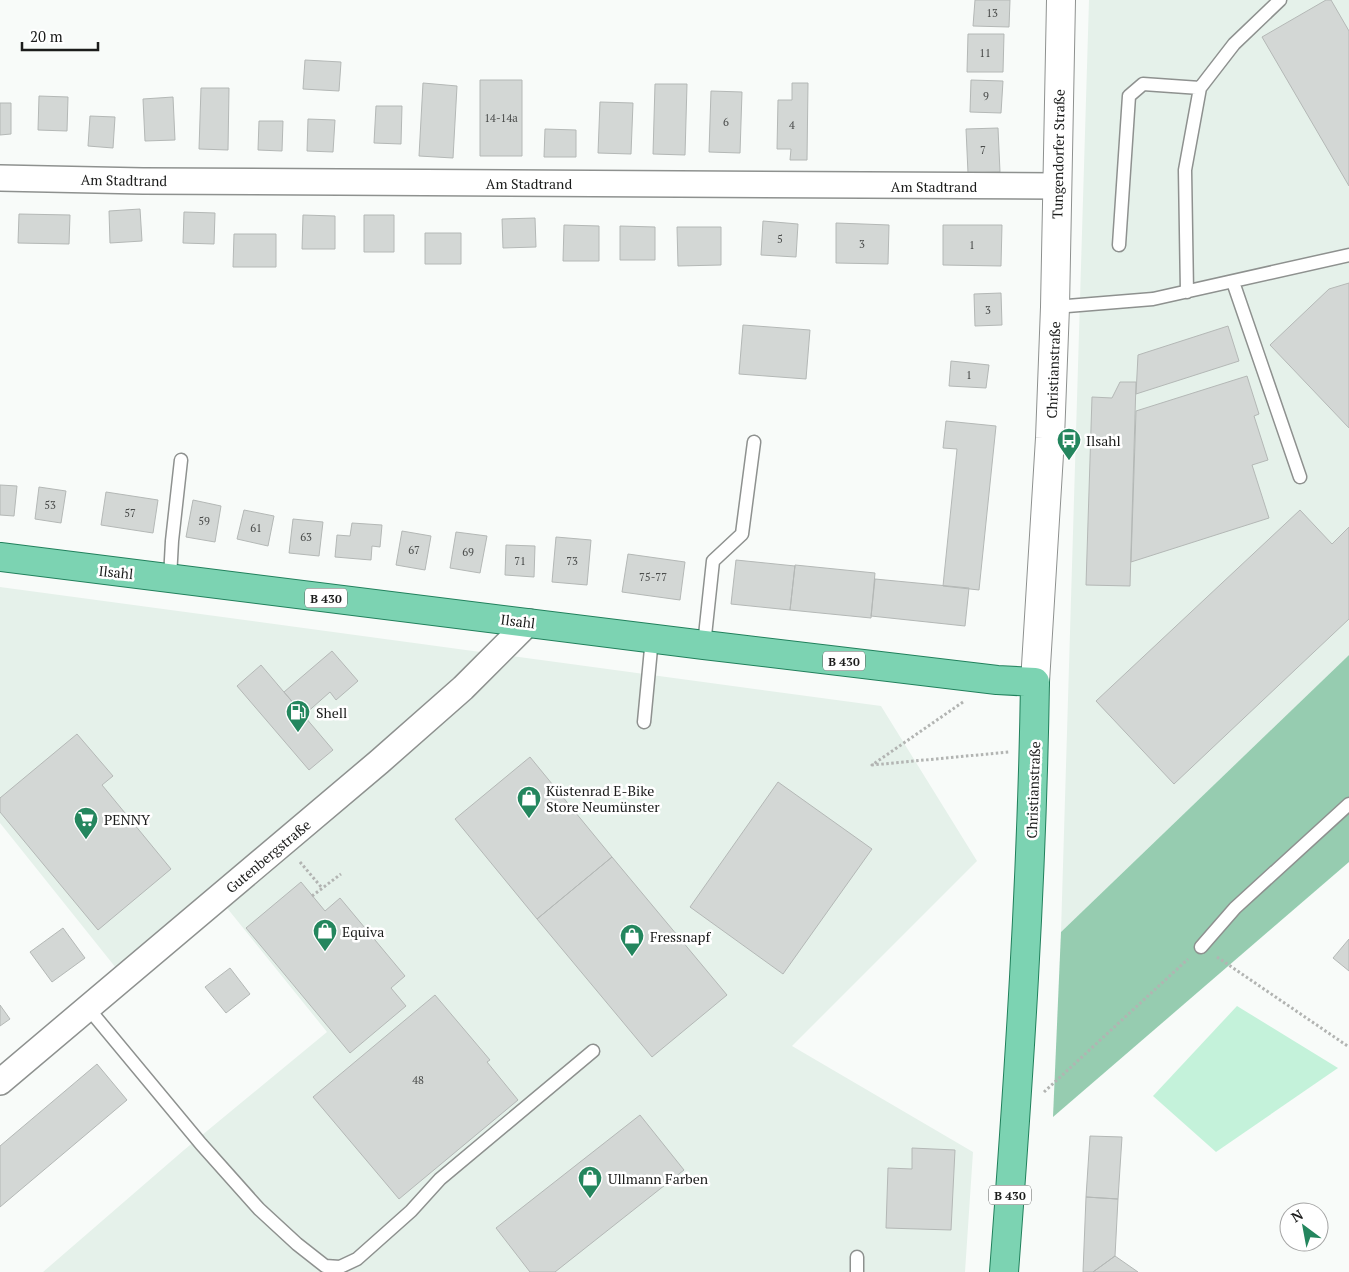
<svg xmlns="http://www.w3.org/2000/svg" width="1349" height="1272" viewBox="0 0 1349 1272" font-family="'PT Serif',serif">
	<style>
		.built { fill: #e5f1ea }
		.green { fill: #c4f2da }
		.forest { fill: #96ccb0 }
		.building { fill: #d3d7d5; stroke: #b4b8b6 }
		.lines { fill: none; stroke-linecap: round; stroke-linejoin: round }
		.service-casing { stroke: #8e918f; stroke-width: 15 }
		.minor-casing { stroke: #8e918f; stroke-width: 28 }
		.secondary-casing { stroke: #8e918f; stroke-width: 30 }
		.primary-casing { stroke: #21805c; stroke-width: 30 }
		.path { stroke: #b2b4b2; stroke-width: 3; stroke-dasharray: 2.5 2.5; stroke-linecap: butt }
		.service { stroke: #fff; stroke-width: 12 }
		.minor { stroke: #fff; stroke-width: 25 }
		.secondary { stroke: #fff; stroke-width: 28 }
		.primary { stroke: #7cd3b2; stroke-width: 28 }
		.labels { text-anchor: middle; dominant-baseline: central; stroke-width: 5; stroke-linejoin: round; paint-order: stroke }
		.number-label { font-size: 11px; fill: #494b4a }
		.shield { fill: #fff; stroke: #5f605f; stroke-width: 1 }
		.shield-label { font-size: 12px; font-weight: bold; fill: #1b1c1b }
		.street-label { font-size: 14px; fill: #1b1c1b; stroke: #fff }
		.poi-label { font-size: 14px; fill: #1b1c1b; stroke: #fff; text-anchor: start }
	</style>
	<rect width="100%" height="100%" fill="#f8fbf9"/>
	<path class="built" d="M 1089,0 L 1349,0 L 1349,655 L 1061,932 Z
		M 0,587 L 881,706 L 977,861 L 792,1046 L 973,1152 L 965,1272 L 43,1272 L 184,1150 L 327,1032 L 215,893 L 120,973 L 0,823 Z"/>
	<path class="green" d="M 1237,1006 L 1338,1068 L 1216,1152 L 1153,1096 Z"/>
	<path class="forest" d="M 1349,655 L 1349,862 L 1053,1117 L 1061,932 Z"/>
	<path class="building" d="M 975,0 L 1010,0 L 1009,27 L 973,26 Z
		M 1326,0 L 1331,0 L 1349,31 L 1349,186 L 1262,37 Z
		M 968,34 L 1004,34 L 1003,72 L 967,72 Z
		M 305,60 L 341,62 L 339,91 L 303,89 Z
		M 480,80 L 522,80 L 522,156 L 480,156 Z
		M 971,80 L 1003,81 L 1001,113 L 970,112 Z
		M 423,83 L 457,86 L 453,158 L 419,156 Z
		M 792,83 L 808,83 L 807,160 L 790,160 L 791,149 L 777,149 L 778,100 L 792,100 Z
		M 655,84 L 687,84 L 685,155 L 653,154 Z
		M 201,88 L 229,88 L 228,150 L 199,149 Z
		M 711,91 L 742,92 L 740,153 L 709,152 Z
		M 39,96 L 68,97 L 67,131 L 38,130 Z
		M 173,97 L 175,140 L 145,141 L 143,99 Z
		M 600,102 L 633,103 L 631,154 L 598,153 Z
		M 0,103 L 11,103 L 11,134 L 0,135 Z
		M 376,106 L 402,106 L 401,144 L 374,143 Z
		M 90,116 L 115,117 L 113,148 L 88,146 Z
		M 308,119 L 335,120 L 333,152 L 307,151 Z
		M 259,121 L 283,121 L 282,151 L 258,150 Z
		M 998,128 L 1000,172 L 968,173 L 966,129 Z
		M 545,129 L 576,130 L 576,157 L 544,157 Z
		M 140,209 L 142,241 L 110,243 L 109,211 Z
		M 184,212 L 215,213 L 214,244 L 183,243 Z
		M 19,214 L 70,215 L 69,244 L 18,243 Z
		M 303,215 L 335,216 L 335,249 L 302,249 Z
		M 364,215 L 394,215 L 394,252 L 364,252 Z
		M 535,218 L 536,247 L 503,248 L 502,219 Z
		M 763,221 L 798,224 L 796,257 L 761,255 Z
		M 836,223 L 889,225 L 888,264 L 836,263 Z
		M 564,225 L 599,226 L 599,261 L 563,261 Z
		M 943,225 L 1002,225 L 1001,266 L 943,265 Z
		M 620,226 L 655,227 L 655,260 L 620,260 Z
		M 677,227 L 721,227 L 721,265 L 678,266 Z
		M 425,233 L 461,233 L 461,264 L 425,264 Z
		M 234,234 L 276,234 L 276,267 L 233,267 Z
		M 1349,283 L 1349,428 L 1270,345 L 1329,289 Z
		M 1001,293 L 1002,325 L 975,326 L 974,294 Z
		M 743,325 L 810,330 L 806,379 L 739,374 Z
		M 1228,326 L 1239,361 L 1136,394 L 1138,355 Z
		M 951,361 L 989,365 L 986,388 L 949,386 Z
		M 1247,376 L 1259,414 L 1254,416 L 1268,460 L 1252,465 L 1269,518 L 1131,562 L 1136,411 Z
		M 1120,382 L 1136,382 L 1130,586 L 1086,585 L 1092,397 L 1112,398 Z
		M 946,421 L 996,426 L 979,590 L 943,586 L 957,449 L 943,448 Z
		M 0,485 L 17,486 L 14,516 L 0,515 Z
		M 39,487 L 66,491 L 61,523 L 35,519 Z
		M 106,492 L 158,500 L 153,533 L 101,525 Z
		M 193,500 L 221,506 L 215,542 L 186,537 Z
		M 244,510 L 274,516 L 268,546 L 237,539 Z
		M 1300,510 L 1332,544 L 1349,527 L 1349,619 L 1174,784 L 1096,701 Z
		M 293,519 L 323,522 L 319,556 L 289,553 Z
		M 352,523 L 382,525 L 380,547 L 372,546 L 371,560 L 335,557 L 337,535 L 350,536 Z
		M 402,531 L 431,536 L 425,570 L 396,565 Z
		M 456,532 L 487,536 L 480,573 L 450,568 Z
		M 556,537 L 591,540 L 587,585 L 552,582 Z
		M 506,545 L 535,546 L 534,577 L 505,575 Z
		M 628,554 L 685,562 L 680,600 L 622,592 Z
		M 736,560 L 795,566 L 790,610 L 731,604 Z
		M 795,565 L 875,573 L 871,618 L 790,610 Z
		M 875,579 L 969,588 L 965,626 L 871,616 Z
		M 332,651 L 358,681 L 336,700 L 330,692 L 304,715 L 284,692 Z
		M 261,665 L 333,750 L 309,770 L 237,686 Z
		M 77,734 L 113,776 L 102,785 L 171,869 L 98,930 L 0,812 L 0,798 Z
		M 530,757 L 612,857 L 537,919 L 455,819 Z
		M 778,782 L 872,849 L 783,974 L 690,907 Z
		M 612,857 L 727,995 L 652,1057 L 537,919 Z
		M 301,882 L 325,911 L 340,898 L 405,976 L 391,988 L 406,1006 L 350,1053 L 246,928 Z
		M 63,928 L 85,958 L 52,982 L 30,952 Z
		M 1349,939 L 1349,971 L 1333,958 Z
		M 230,968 L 250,994 L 226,1013 L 205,987 Z
		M 435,995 L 490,1060 L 487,1062 L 518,1100 L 399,1199 L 313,1097 Z
		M 0,1005 L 10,1019 L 0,1026 Z
		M 97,1064 L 127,1100 L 0,1207 L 0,1146 Z
		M 640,1115 L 684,1170 L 555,1272 L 530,1272 L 496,1228 Z
		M 1090,1136 L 1122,1137 L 1118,1199 L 1086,1197 Z
		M 912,1148 L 955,1150 L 951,1230 L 886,1228 L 888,1168 L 912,1169 Z
		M 1086,1197 L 1118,1199 L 1115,1256 L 1093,1272 L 1083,1272 Z
		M 1115,1256 L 1138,1272 L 1093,1272 Z"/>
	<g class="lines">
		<defs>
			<path id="service" d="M 1119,245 L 1129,96 L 1143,84 L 1200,88
				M 1233,282 L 1300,477
				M 1187,292 L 1185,170 L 1200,88 L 1234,44 L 1280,0
				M 1055,307 L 1153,299 L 1349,255
				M 170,578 L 172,541 L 181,460
				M 704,645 L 713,561 L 742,534 L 754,442
				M 644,722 L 652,638
				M 1201,947 L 1235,908 L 1349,804
				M 88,1008 L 201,1144 L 259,1209 L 297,1244 L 325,1266 L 340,1267 L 357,1259 L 411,1211 L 440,1179 L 593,1051
				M 857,1257 L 857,1272"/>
			<path id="minor" d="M 0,178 L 143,181 L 1057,186
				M 0,1082 L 379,762 L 463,688 L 529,622"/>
			<path id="secondary" d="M 1035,682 L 1050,438 L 1055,307 L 1061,0"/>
			<path id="primary" d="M 0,557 L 704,645 L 997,680 L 1035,682 C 1032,879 1019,1076 1004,1272"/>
		</defs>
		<use href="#service" class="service-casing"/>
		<use href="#minor" class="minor-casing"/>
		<use href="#secondary" class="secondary-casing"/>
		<use href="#primary" class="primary-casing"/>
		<path class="path" d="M 963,702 L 872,765 L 1009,752
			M 300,862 L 322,888
			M 312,896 L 341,874
			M 1217,957 L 1349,1047
			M 1044,1092 L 1188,959"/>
		<use href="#service" class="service"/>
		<use href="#minor" class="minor"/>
		<use href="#secondary" class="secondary"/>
		<use href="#primary" class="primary"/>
	</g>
	<defs>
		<symbol id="bus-pin" viewBox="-11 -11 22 30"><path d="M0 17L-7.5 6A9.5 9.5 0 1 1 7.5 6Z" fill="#24865e" stroke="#fff"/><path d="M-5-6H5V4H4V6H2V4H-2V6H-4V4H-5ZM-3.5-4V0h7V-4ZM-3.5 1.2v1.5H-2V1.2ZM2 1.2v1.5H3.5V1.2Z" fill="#fff"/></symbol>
		<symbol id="fuel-pin" viewBox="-11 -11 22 30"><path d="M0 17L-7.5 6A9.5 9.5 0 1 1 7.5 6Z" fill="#24865e" stroke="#fff"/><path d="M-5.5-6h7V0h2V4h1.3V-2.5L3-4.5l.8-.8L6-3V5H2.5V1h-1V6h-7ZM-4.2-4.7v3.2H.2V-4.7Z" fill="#fff"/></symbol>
		<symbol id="shop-pin" viewBox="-11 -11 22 30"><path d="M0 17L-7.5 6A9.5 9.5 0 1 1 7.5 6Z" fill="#24865e" stroke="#fff"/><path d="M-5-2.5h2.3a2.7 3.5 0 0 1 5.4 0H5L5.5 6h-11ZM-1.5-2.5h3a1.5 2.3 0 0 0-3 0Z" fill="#fff"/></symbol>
		<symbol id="supermarket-pin" viewBox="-11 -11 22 30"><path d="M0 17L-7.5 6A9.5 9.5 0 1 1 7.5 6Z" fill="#24865e" stroke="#fff"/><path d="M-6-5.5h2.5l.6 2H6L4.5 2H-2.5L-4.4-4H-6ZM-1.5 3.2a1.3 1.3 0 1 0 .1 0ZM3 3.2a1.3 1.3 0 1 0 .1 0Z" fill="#fff"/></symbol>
	</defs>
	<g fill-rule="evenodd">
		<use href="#bus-pin" x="1055" y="426" width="28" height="38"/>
		<use href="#fuel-pin" x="284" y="698" width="28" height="38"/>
		<use href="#shop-pin" x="515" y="784" width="28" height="38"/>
		<use href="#supermarket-pin" x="72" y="805" width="28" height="38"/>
		<use href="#shop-pin" x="311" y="917" width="28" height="38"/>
		<use href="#shop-pin" x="618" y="922" width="28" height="38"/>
		<use href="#shop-pin" x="576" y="1164" width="28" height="38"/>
	</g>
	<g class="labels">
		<g class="number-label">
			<text x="992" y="13">13</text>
			<text x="985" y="53">11</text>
			<text x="986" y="96">9</text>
			<text x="501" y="118">14-14a</text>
			<text x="726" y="122">6</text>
			<text x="792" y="125">4</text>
			<text x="983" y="150">7</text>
			<text x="780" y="239">5</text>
			<text x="862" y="244">3</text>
			<text x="972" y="245">1</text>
			<text x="988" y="310">3</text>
			<text x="969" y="375">1</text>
			<text x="50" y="505">53</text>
			<text x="130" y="513">57</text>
			<text x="204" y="521">59</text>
			<text x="256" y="528">61</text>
			<text x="306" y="537">63</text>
			<text x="414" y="550">67</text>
			<text x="468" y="552">69</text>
			<text x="520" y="561">71</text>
			<text x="572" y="561">73</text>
			<text x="653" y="577">75-77</text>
			<text x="418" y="1080">48</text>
		</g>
		<g class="shield">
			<rect x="305" y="588.5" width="42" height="19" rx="4"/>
			<rect x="823" y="651.5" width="42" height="19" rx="4"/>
			<rect x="989" y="1185.5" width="42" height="19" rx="4"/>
		</g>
		<g class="shield-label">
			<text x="326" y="598">B 430</text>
			<text x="844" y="661">B 430</text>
			<text x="1010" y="1195">B 430</text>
		</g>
		<g class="street-label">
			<text transform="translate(1058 154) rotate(-89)">Tungendorfer Straße</text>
			<text transform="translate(124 180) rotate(1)">Am Stadtrand</text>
			<text x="529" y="183">Am Stadtrand</text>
			<text x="934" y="186">Am Stadtrand</text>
			<text transform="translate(1053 370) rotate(-88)">Christianstraße</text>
			<text transform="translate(116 572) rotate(6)">Ilsahl</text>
			<text transform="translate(518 621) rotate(7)">Ilsahl</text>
			<text transform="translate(1033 790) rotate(-88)">Christianstraße</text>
			<text transform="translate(268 856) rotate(-40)">Gutenbergstraße</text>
		</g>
		<g class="poi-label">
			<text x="1086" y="440">Ilsahl</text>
			<text x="316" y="712">Shell</text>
			<text x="546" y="790">Küstenrad E-Bike<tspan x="546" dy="16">Store Neumünster</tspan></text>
			<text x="104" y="819">PENNY</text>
			<text x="342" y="931">Equiva</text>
			<text x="650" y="936">Fressnapf</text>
			<text x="608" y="1178">Ullmann Farben</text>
		</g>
	</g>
	<g transform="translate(1304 1227) rotate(328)"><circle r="24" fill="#ffffff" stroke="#a4a4a4"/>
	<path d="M0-4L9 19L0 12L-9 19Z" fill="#24865e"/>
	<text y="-8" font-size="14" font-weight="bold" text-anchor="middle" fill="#1b1c1b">N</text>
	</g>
	<path d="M22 42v8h76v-8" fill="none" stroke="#1b1c1b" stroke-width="2.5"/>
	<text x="30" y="42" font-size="15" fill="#1b1c1b" stroke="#ffffff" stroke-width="4" paint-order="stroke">20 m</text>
</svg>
